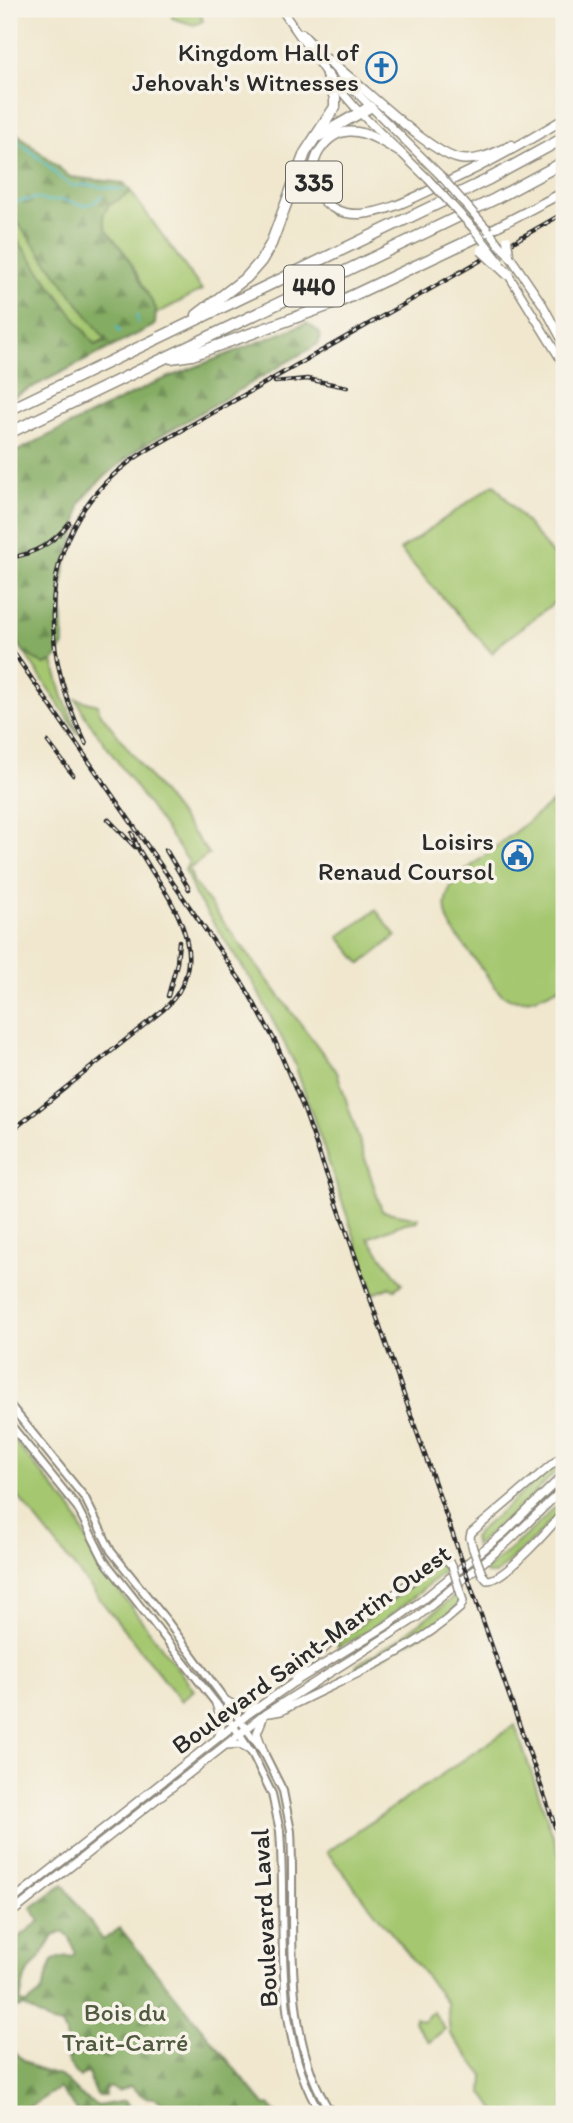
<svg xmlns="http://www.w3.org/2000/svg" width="573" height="2123" viewBox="0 0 573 2123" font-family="Itim,sans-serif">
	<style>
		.green { fill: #a5c770; stroke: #68794e; stroke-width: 2 }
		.forest { fill: url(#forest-firs); stroke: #586c46; stroke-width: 2; fill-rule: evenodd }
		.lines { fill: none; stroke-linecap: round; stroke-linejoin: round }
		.stream { stroke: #4fbcc9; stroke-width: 2 }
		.tertiary-casing { stroke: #8e897c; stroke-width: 10 }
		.secondary-casing { stroke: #8e897c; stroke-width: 10 }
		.primary-casing { stroke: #8e897c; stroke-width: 11 }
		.motorway-casing { stroke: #8e897c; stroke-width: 13 }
		.tertiary { stroke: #fff; stroke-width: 6 }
		.secondary { stroke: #fff; stroke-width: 7 }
		.primary { stroke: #fff; stroke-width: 8 }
		.motorway { stroke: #fff; stroke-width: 10 }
		.rail-casing { stroke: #2b2b2b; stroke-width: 4.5 }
		.rail { stroke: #f7f3e8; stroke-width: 2; stroke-dasharray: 5; stroke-linecap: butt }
		.secondary-bridge-casing { stroke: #8e897c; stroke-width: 10; stroke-linecap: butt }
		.primary-bridge-casing { stroke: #8e897c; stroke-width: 11; stroke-linecap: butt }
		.motorway-bridge-casing { stroke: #8e897c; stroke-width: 13; stroke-linecap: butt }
		.secondary-bridge { stroke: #fff; stroke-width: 7 }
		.primary-bridge { stroke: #fff; stroke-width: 8 }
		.motorway-bridge { stroke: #fff; stroke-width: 10 }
		.labels { text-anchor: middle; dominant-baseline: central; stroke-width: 7; stroke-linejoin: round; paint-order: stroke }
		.shield { fill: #f7f3e8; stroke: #686764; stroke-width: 2 }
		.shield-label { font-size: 24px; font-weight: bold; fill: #2b2b2b }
		.poi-label { font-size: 26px; fill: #2b2b2b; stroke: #f7f3e8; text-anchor: end }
		.street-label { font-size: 26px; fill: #2b2b2b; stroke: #f7f3e8 }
		.park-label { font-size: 26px; fill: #505a40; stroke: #f7f3e8 }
	</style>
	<defs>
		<pattern id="forest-firs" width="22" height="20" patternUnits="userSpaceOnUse" patternTransform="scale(1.75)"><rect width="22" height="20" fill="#84ac62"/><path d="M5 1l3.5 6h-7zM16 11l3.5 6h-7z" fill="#6c8c51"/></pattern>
	</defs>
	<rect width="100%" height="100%" fill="#f7f3e8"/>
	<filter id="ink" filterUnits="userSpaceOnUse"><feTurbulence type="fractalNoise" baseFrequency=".0143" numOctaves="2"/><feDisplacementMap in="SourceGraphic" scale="14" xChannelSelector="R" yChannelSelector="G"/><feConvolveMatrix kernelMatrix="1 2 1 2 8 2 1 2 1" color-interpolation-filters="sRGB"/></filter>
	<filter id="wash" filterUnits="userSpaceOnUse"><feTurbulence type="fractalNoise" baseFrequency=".00686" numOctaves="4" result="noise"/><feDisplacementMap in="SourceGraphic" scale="28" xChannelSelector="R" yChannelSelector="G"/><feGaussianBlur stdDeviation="1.57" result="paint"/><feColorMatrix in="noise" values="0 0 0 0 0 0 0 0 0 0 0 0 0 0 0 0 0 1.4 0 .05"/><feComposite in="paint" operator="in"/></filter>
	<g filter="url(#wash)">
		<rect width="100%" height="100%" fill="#f0e7ce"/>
		<path class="green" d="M 173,9 L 199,9 L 203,21 L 194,25 L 172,18 Z
			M 131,192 L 202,290 L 156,314 L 156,309 L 125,253 L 106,229 L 103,216 L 108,206 Z
			M 9,211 L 106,340 L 95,345 L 9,229 Z
			M 494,484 L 564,568 L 564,595 L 499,645 L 492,653 L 400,550 Z
			M 24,652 L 44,665 L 53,662 L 63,697 L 79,735 Z
			M 76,699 L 98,705 L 99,711 L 209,854 L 189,869 L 194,883 L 337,1072 L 382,1211 L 418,1218 L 417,1221 L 405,1223 L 368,1238 L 402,1284 L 395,1289 L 390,1287 L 374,1294 L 294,1062 L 254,984 L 195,895 L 185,870 L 189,862 L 85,716 Z
			M 564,793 L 564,931 L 561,932 L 564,937 L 564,985 C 543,995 521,1009 500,993 L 454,932 C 441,911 443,894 459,876 Z
			M 376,910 L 396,936 L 361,964 L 339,937 Z
			M 9,1434 L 73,1511 L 99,1564 L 194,1690 L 181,1701 L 9,1485 Z
			M 564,1457 L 564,1463 L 527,1501 L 475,1546 L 473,1538 L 480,1530 Z
			M 564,1498 L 564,1505 L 541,1532 L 496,1574 L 486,1574 L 485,1571 L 534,1528 Z
			M 439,1563 L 446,1564 L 447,1568 C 415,1597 377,1630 338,1647 L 337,1643 Z
			M 458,1594 L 460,1601 C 449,1623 383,1657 360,1669 L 356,1668 L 357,1665 L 396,1641 Z
			M 515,1725 L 564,1868 L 564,2114 L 498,2114 L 483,2093 L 484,2076 L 450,2034 L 447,2003 L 327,1852 Z
			M 433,2011 L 445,2029 L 429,2042 L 414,2022 L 415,2018 L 423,2021 Z"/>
		<path class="forest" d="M 9,127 L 70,177 L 124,183 L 131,192 L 108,206 L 103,216 L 106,229 L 125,253 L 156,309 L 155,325 L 9,399 L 9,229 L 95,345 L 106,340 L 9,211 Z
			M 307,323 L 319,332 L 321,337 L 318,344 L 138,449 L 96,484 L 80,504 L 76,531 L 65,566 L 61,592 L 64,645 L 53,662 L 44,665 L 24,652 L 9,630 L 9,455 L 157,382 Z
			M 63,1884 L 103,1940 L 120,1928 L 265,2106 L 269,2105 L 277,2114 L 204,2114 L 185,2108 L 172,2109 L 155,2098 L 144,2097 L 130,2086 L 118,2091 L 110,2087 L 106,2089 L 105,2096 L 99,2096 L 96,2093 L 88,2074 L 85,2073 L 80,2078 L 67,2061 L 66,2033 L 62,2025 L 52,2023 L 24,2006 L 14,2009 L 9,2015 L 9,1945 L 40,1921 L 31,1908 ZM 63,1932 L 70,1938 L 75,1953 L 71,1957 L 67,1956 L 53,1960 L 41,1993 L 27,2004 L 24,2004 L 20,2001 L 25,1977 L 45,1950 L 53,1936 Z
			M 9,2049 L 34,2068 L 62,2077 L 81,2096 L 98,2106 L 125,2101 L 135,2114 L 80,2114 L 59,2088 L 19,2114 L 9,2114 Z"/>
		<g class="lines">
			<path class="stream" d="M 9,134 L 46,164 L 61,179 L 73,186 L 87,185 L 123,190
				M 9,203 L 38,198 L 45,201 L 63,200 L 82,205 L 91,204 L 102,196
				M 137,316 L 138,323
				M 117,327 L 120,332"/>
		</g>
	</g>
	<g filter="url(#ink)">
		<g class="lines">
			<defs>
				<path id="tertiary" d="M 9,1404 L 85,1498 L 111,1551 L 167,1621 L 264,1753 L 283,1791 L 291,1831 C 296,1921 279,2036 332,2114
					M 9,1423 L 77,1507 L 104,1560 L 233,1725 L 253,1755 L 272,1794 L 280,1831 C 287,1924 270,2031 321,2114"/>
				<path id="secondary" d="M 281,9 L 327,75 L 360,113 L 428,179
					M 302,33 L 360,96 L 439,174
					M 489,231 L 499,245
					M 509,255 L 543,305 L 564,344
					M 508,274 L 564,365
					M 473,1549 L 470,1538 L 471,1533 L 564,1454
					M 482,1574 L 487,1580 C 504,1581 552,1526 564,1511
					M 295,1680 L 304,1667 L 328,1645 L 439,1560 L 447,1560 L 452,1566
					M 225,1700 L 239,1708 L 257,1707
					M 216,1704 L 222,1722 L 218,1736
					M 270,1713 L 281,1711 C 342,1679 409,1655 460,1608 L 463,1601 L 460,1591
					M 263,1718 L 257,1733 L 264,1753
					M 227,1745 L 239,1744 L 251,1751
					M 9,1903 L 247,1715 L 293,1683 L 386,1626 L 421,1601 L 505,1532 L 564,1474
					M 9,1915 L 265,1714 L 416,1618 L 509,1541 L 564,1488"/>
				<path id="primary" d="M 327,59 C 357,80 429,154 460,159 C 478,162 496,152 512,145
					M 399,152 C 373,136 343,116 320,150 C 312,162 311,178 317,191 C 325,208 343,215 361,214 C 388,212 413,198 437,187 C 481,167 523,144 564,119
					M 479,236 L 564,192"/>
				<path id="motorway" d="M 319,136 L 370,107
					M 197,315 L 247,277 L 261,261 L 271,244 L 305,153 L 335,107 L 335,98 L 327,75
					M 171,358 L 192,355 L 341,301 L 479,236
					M 9,410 L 487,180 L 564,138
					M 9,433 L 495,199 L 564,162"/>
			</defs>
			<use href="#tertiary" class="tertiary-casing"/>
			<use href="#secondary" class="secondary-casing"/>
			<use href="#primary" class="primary-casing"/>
			<use href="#motorway" class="motorway-casing"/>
			<use href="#tertiary" class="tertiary"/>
			<use href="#secondary" class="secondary"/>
			<use href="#primary" class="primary"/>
			<use href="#motorway" class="motorway"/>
			<defs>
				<path id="rail" d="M 275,382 L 307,379 L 347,387
					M 9,558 C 34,554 54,543 69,523
					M 9,646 L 245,987 L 275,1041 L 303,1107 L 564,1852
					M 48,742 L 73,775
					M 86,744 C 32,636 38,515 149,449 L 564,213
					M 108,819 L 135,847
					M 132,833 L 139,850 L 155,876
					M 166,850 L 189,889
					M 168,996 L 177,963 L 179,941
					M 9,1133 L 163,1010 C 212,966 180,911 150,868"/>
			</defs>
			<use href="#rail" class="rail-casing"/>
			<use href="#rail" class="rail"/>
			<defs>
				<path id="secondary-bridge" d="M 439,174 L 489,231
					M 428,179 L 473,228 L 500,262
					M 499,245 L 509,255
					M 473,1549 L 482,1574
					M 452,1566 L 460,1591"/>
				<path id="primary-bridge" d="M 507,240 L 509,255"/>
				<path id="motorway-bridge" d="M 482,250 L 508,274"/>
			</defs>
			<use href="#secondary-bridge" class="secondary-bridge-casing"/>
			<use href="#primary-bridge" class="primary-bridge-casing"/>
			<use href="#motorway-bridge" class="motorway-bridge-casing"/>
			<use href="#secondary-bridge" class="secondary-bridge"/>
			<use href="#primary-bridge" class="primary-bridge"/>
			<use href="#motorway-bridge" class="motorway-bridge"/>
		</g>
	</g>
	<defs>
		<symbol id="church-ring" viewBox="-11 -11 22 22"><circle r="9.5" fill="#f7f3e8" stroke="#1f6fb2" stroke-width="1.5"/><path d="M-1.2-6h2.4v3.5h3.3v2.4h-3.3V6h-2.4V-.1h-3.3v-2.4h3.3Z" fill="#1f6fb2"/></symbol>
		<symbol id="civic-ring" viewBox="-11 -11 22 22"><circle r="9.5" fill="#f7f3e8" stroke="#1f6fb2" stroke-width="1.5"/><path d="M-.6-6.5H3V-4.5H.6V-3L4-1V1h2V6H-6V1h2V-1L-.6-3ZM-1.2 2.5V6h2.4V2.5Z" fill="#1f6fb2"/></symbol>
	</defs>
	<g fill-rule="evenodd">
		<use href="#church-ring" x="364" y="50" width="35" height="35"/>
		<use href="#civic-ring" x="500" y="838" width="35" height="35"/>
	</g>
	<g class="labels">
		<g class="shield">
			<rect x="286" y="161.5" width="56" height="41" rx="5"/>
			<rect x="284" y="265.5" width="60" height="41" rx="5"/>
		</g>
		<g class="shield-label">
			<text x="314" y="182">335</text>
			<text x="314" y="286">440</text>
		</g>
		<g class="poi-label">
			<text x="359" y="52">Kingdom Hall of<tspan x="359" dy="30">Jehovah's Witnesses</tspan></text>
			<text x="494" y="841">Loisirs<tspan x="494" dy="30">Renaud Coursol</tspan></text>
		</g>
		<g class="street-label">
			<text transform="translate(311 1649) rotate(-36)">Boulevard Saint-Martin Ouest</text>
			<text transform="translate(264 1918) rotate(-93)">Boulevard Laval</text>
		</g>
		<g class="park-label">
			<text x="125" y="2012">Bois du<tspan x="125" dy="30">Trait-Carré</tspan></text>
		</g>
	</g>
	<rect width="573" height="2123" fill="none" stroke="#f7f3e8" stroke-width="35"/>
</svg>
